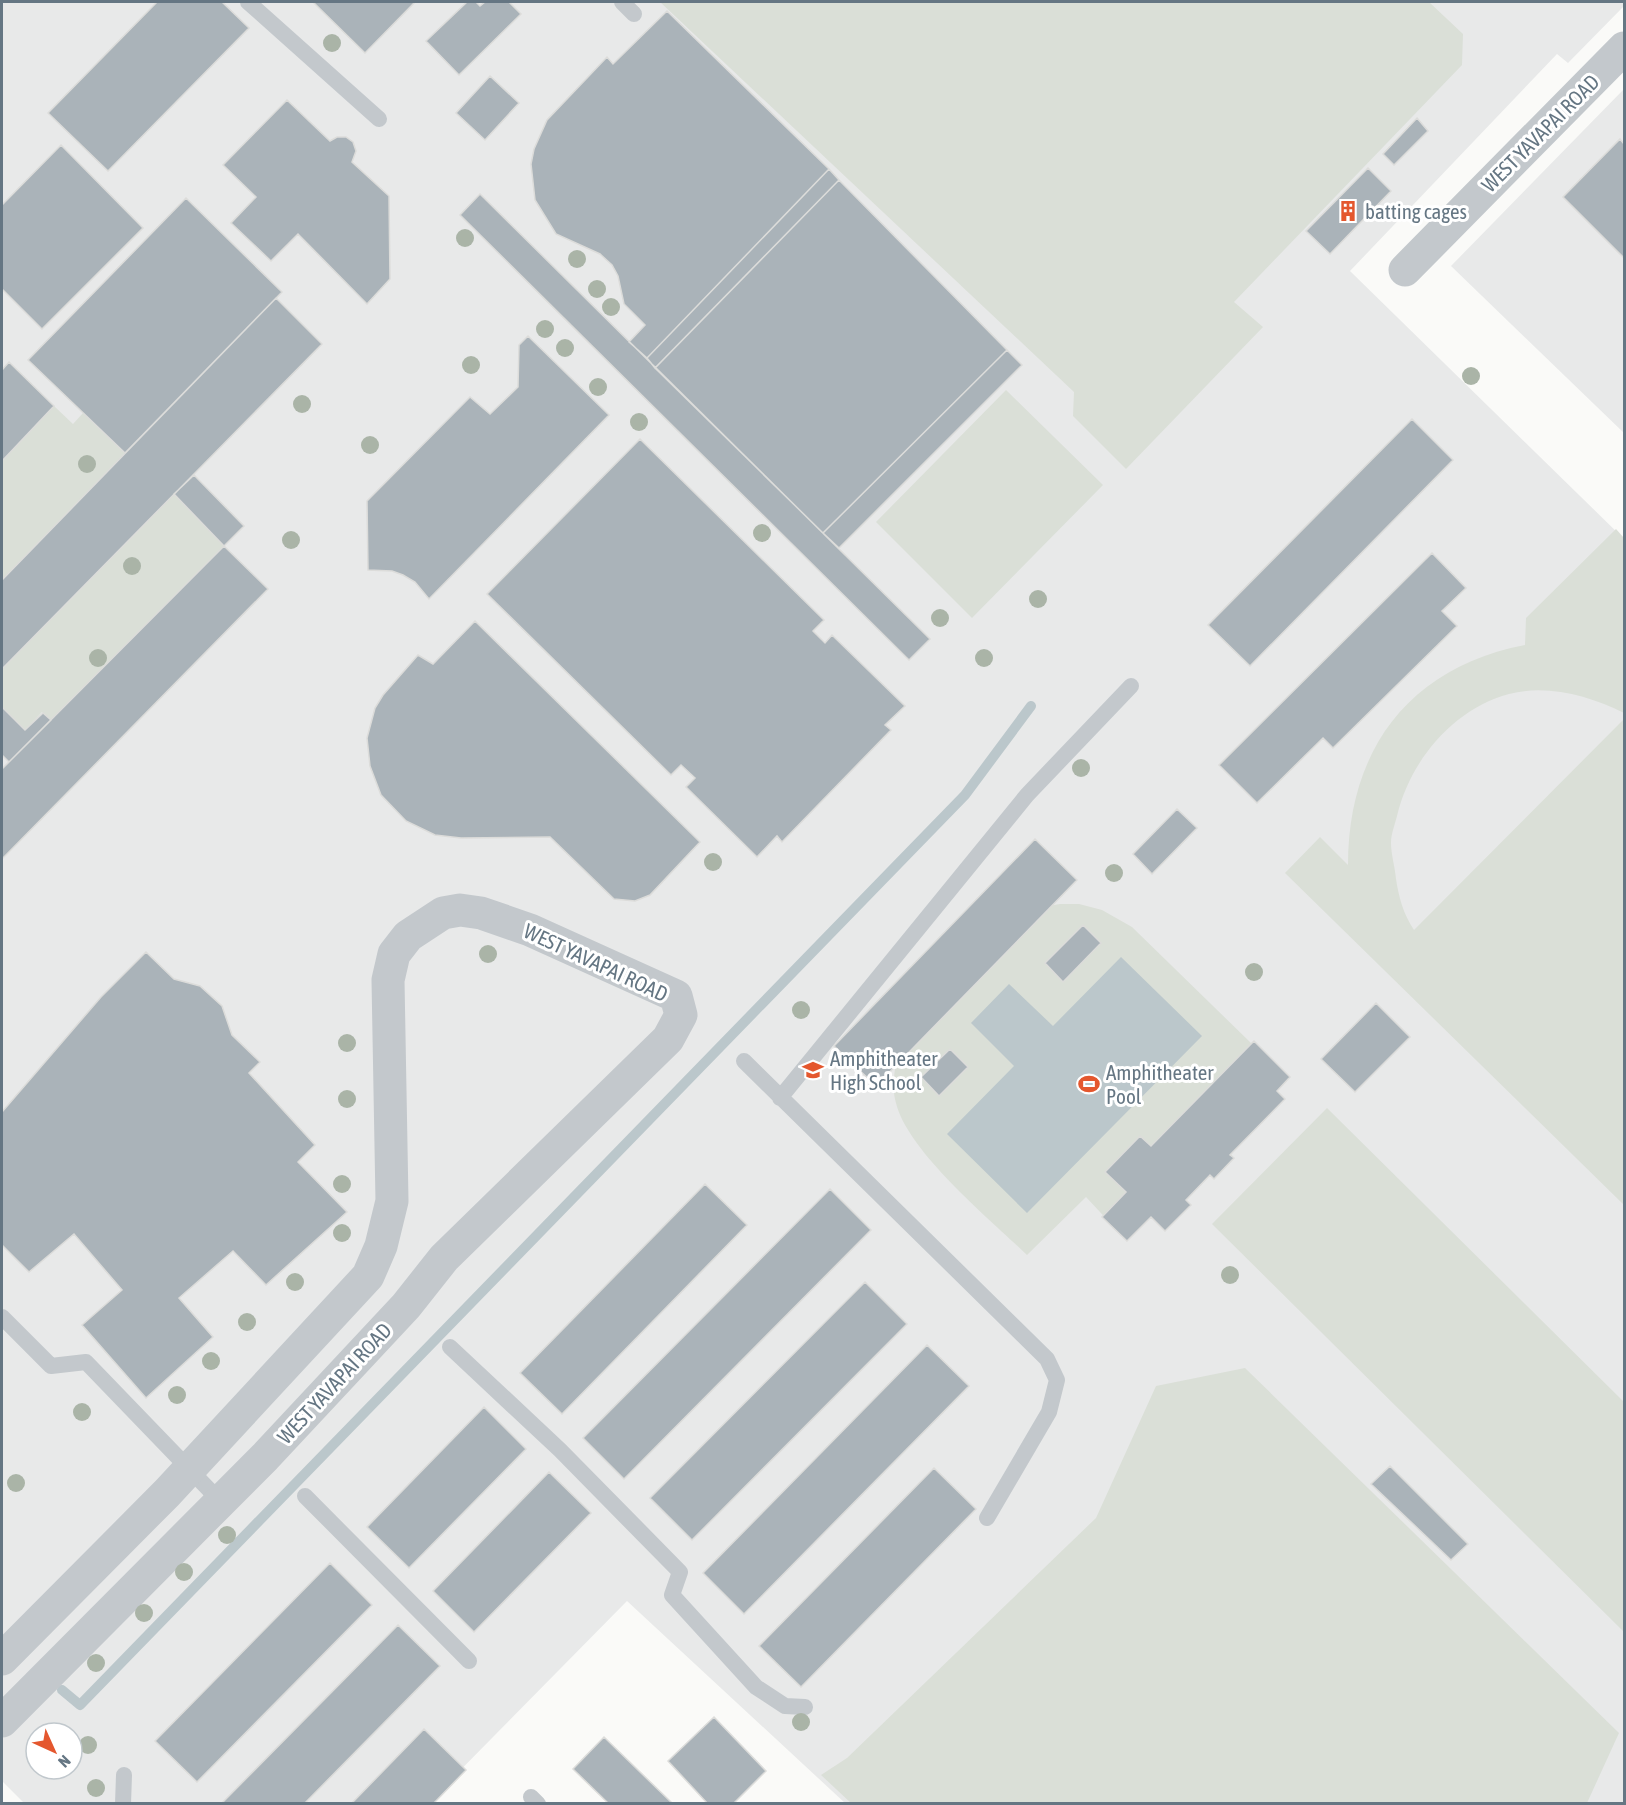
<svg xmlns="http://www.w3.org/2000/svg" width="1626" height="1805" viewBox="0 0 1626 1805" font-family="'Asap Condensed',sans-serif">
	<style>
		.built { fill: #e8e9e9; fill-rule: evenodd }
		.green { fill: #dadfd7 }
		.water { fill: #bbc7cb }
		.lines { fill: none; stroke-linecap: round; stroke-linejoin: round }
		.stream { stroke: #bbc7cb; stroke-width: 10 }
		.building { fill: #aab3b9; stroke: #dcdcda; stroke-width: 1.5 }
		.lane { stroke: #c3c8cc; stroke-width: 16 }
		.street { stroke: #c3c8cc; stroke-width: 33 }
		.tree { fill: #aab4a7 }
		.labels { text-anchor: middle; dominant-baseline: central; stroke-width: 6; stroke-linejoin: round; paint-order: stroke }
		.street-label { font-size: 21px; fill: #657683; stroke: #fff }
		.poi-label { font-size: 21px; fill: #657683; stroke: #fff; text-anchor: start }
	</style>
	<rect width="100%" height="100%" fill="#fafaf8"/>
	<path class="built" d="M 2,2 L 1624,2 L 1624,6 L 1568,63 L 1557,54 L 1350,271 L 1624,539 L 1624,1803 L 845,1803 L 627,1601 L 428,1803 L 24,1803 L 2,1781 ZM 36,1733 L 72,1733 L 72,1769 L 36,1769 Z
		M 1624,89 L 1624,433 L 1451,266 Z"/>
	<path class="green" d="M 660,2 L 1429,2 L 1463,34 L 1462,65 L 1234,302 L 1263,327 L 1126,469 L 1073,416 L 1074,392 Z
		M 1006,390 L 1103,485 L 972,618 L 876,522 Z
		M 54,406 L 73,424 L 83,413 L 125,453 L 2,580 L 2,461 Z
		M 174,494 L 224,546 L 51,720 L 42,712 L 25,730 L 2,707 L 2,669 Z
		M 1616,529 L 1624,538 L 1624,713 C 1590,696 1547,684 1509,694 C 1453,709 1410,761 1397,816 C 1395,824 1391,834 1391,843 C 1391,854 1395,867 1396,879 C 1399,898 1403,913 1414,930 L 1624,719 L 1624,1205 L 1285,873 L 1320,837 L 1348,865 C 1348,749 1410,667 1525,645 L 1526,618 Z
		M 1060,904 L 1079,904 L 1102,910 L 1132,927 L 1251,1043 L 1254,1041 L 1290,1077 L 1277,1091 L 1285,1099 L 1231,1154 L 1234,1158 L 1210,1175 L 1186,1200 L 1191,1205 L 1165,1231 L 1151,1217 L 1127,1241 L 1086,1197 L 1027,1255 C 990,1219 908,1152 896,1103 C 891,1086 895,1069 898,1052 L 1036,908 Z
		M 1327,1108 L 1624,1402 L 1624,1632 L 1212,1224 Z
		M 1245,1368 L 1619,1733 L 1587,1803 L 852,1804 L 821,1775 L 847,1758 L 1096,1518 L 1156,1386 Z"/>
	<path class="water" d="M 1121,957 L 1202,1036 L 1027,1213 L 947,1134 L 1014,1066 L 971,1023 L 1009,984 L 1053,1026 Z"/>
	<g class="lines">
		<path class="stream" d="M 62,1690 L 80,1705 L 965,795 L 1031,706"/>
	</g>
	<path class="building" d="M 157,2 L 222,2 L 249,28 L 108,171 L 48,113 Z
		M 313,2 L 415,2 L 365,53 Z
		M 467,2 L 476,2 L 480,6 L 485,2 L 509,2 L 521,14 L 459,75 L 426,41 Z
		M 667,11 L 829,169 L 647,358 L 629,342 L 645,325 L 624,304 L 618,276 L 612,265 L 600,254 L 556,234 L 535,200 L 531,164 L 534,149 L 547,120 L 607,57 L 613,64 Z
		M 490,76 L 519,103 L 485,140 L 456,113 Z
		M 287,100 L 330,141 L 337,137 L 346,137 L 353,142 L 356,151 L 352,162 L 389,196 L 390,279 L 367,304 L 298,234 L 271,261 L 231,223 L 256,197 L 223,165 Z
		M 1417,118 L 1428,131 L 1394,165 L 1383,154 Z
		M 1620,139 L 1624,144 L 1624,258 L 1563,197 Z
		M 61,145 L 143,228 L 42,329 L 2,289 L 2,205 Z
		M 1368,168 L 1391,191 L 1330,254 L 1306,231 Z
		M 829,169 L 839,180 L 655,368 L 647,358 Z
		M 839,180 L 1007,350 L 823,533 L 655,368 Z
		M 480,194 L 930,639 L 909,660 L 460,215 Z
		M 186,198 L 282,292 L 125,453 L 28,360 Z
		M 276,298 L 322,344 L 2,669 L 2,580 Z
		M 528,336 L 609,415 L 429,599 L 415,582 L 403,575 L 392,571 L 368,570 L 367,501 L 470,397 L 490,414 L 518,387 L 519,345 Z
		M 1007,350 L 1022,365 L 839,548 L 823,533 Z
		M 9,362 L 54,406 L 2,461 L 2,370 Z
		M 1412,419 L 1453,460 L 1250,666 L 1208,625 Z
		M 640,439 L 824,620 L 813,631 L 825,643 L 832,635 L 905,706 L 885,725 L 891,730 L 782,842 L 777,836 L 757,857 L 686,787 L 695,778 L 681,765 L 671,775 L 487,594 Z
		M 194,475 L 244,526 L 224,546 L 174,494 Z
		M 224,546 L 268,589 L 2,859 L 2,769 Z
		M 1432,553 L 1466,588 L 1442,611 L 1457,626 L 1333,748 L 1323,738 L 1257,803 L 1219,765 Z
		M 475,621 L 700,842 L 650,895 L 635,901 L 614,899 L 550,837 L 461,838 L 435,835 L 406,821 L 381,795 L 370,766 L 367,738 L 375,708 L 383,695 L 418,655 L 433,664 Z
		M 2,707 L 25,730 L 43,713 L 51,720 L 9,762 L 2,755 Z
		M 1177,809 L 1197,828 L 1152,874 L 1133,854 Z
		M 1035,839 L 1077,880 L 876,1086 L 834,1046 Z
		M 1083,925 L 1101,943 L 1063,982 L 1045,963 Z
		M 146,952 L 174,979 L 200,986 L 222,1006 L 232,1035 L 260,1062 L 249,1073 L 315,1145 L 298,1162 L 347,1212 L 266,1285 L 233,1251 L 179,1298 L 213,1337 L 146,1398 L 82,1325 L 122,1290 L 74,1234 L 29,1272 L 2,1245 L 2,1112 L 101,997 Z
		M 1376,1003 L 1410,1037 L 1355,1092 L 1321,1059 Z
		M 1254,1041 L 1290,1077 L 1277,1091 L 1285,1099 L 1230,1155 L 1234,1158 L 1214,1179 L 1210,1175 L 1186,1200 L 1191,1205 L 1165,1231 L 1151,1217 L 1127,1241 L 1102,1217 L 1126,1192 L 1105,1172 L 1140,1136 L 1151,1146 Z
		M 950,1049 L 968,1067 L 939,1096 L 921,1077 Z
		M 705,1184 L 747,1225 L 562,1414 L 520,1373 Z
		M 830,1189 L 871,1230 L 624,1479 L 583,1438 Z
		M 865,1282 L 907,1324 L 692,1540 L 650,1498 Z
		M 927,1345 L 969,1386 L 744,1614 L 703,1573 Z
		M 484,1407 L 526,1449 L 409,1568 L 367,1527 Z
		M 1390,1466 L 1468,1544 L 1451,1560 L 1371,1484 Z
		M 934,1468 L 976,1509 L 801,1687 L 759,1646 Z
		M 549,1472 L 591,1513 L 474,1632 L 433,1591 Z
		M 330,1563 L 372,1605 L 197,1782 L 155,1741 Z
		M 398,1625 L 440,1666 L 304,1804 L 221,1804 Z
		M 714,1717 L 766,1771 L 733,1804 L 708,1804 L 668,1761 Z
		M 424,1729 L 466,1770 L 433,1804 L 351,1804 Z
		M 604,1737 L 673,1804 L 609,1804 L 573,1769 Z"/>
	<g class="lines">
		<path class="lane" d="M 248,2 L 379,119
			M 622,2 L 634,14
			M 744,1061 L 1047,1359 L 1057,1380 L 1049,1412 L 987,1518
			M 780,1098 L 1027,795 L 1131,686
			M 2,1317 L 51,1366 L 86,1362 L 221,1502
			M 450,1347 L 560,1450 L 680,1572 L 672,1595 L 756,1687 L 785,1706 L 805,1707
			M 305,1496 L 469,1661
			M 531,1797 L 538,1804
			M 123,1804 L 124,1775"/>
		<path class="street" d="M 1405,270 L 1624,48
			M 2,1659 L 167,1493 L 368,1276 L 381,1246 L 392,1201 L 388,980 L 394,954 L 408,936 L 443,913 L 460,910 L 481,913 L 530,930 L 676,996 L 681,1015 L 668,1039 L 444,1258 L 406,1306 L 265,1457 L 2,1721"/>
	</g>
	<g class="tree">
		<circle cx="332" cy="43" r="9"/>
		<circle cx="465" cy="238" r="9"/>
		<circle cx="577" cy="259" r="9"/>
		<circle cx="597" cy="289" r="9"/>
		<circle cx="611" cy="307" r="9"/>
		<circle cx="545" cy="329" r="9"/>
		<circle cx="565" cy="348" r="9"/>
		<circle cx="471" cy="365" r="9"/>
		<circle cx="1471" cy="376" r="9"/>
		<circle cx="598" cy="387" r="9"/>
		<circle cx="302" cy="404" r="9"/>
		<circle cx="639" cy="422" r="9"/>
		<circle cx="370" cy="445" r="9"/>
		<circle cx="87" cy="464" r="9"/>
		<circle cx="762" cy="533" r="9"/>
		<circle cx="291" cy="540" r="9"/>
		<circle cx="132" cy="566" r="9"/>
		<circle cx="1038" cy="599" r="9"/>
		<circle cx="940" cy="618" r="9"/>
		<circle cx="98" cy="658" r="9"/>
		<circle cx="984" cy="658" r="9"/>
		<circle cx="1081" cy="768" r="9"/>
		<circle cx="713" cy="862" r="9"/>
		<circle cx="1114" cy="873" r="9"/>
		<circle cx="488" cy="954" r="9"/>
		<circle cx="1254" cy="972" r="9"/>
		<circle cx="801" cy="1010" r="9"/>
		<circle cx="347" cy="1043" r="9"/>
		<circle cx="347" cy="1099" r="9"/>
		<circle cx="342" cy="1184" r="9"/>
		<circle cx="342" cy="1233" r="9"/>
		<circle cx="1230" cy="1275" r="9"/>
		<circle cx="295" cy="1282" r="9"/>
		<circle cx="247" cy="1322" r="9"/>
		<circle cx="211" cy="1361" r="9"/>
		<circle cx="177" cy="1395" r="9"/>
		<circle cx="82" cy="1412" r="9"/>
		<circle cx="16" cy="1483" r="9"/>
		<circle cx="227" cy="1535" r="9"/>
		<circle cx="184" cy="1572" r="9"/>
		<circle cx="144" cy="1613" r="9"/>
		<circle cx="96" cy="1663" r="9"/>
		<circle cx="801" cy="1722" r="9"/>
		<circle cx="88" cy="1745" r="9"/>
		<circle cx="96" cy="1788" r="9"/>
	</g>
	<defs>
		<symbol id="building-bare" viewBox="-9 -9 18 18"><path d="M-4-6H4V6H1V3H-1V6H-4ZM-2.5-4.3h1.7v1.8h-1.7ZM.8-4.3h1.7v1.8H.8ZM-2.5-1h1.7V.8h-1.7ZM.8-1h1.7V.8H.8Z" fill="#e4572e" stroke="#fff" stroke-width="2.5" paint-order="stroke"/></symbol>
		<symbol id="school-bare" viewBox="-9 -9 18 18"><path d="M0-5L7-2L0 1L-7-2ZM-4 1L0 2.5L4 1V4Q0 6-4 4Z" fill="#e4572e" stroke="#fff" stroke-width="2.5" paint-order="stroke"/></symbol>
		<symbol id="stadium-bare" viewBox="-9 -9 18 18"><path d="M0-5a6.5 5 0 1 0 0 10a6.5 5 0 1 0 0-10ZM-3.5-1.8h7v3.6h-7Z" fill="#e4572e" stroke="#fff" stroke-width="2.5" paint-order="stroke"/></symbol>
	</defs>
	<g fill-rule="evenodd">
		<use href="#building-bare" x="1333" y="196" width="30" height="30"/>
		<use href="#school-bare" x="798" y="1055" width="30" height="30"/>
		<use href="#stadium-bare" x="1074" y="1069" width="30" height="30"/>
	</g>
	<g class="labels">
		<g class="street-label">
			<text transform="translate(1540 133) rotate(-45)">WEST YAVAPAI ROAD</text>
			<text transform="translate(596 962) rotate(25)">WEST YAVAPAI ROAD</text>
			<text transform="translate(334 1383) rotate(-47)">WEST YAVAPAI ROAD</text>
		</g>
		<g class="poi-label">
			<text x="1365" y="211">batting cages</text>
			<text x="830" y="1058">Amphitheater<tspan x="830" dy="24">High School</tspan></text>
			<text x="1106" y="1072">Amphitheater<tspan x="1106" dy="24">Pool</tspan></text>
		</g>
	</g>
	<rect width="1626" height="1805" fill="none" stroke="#657683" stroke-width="6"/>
	<g transform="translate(54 1751) rotate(135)"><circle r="28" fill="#ffffff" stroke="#c1c8cd" stroke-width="1.5"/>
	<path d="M0-4.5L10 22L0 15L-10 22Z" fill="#e4572e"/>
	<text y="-9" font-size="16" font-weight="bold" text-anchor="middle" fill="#657683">N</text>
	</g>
</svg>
